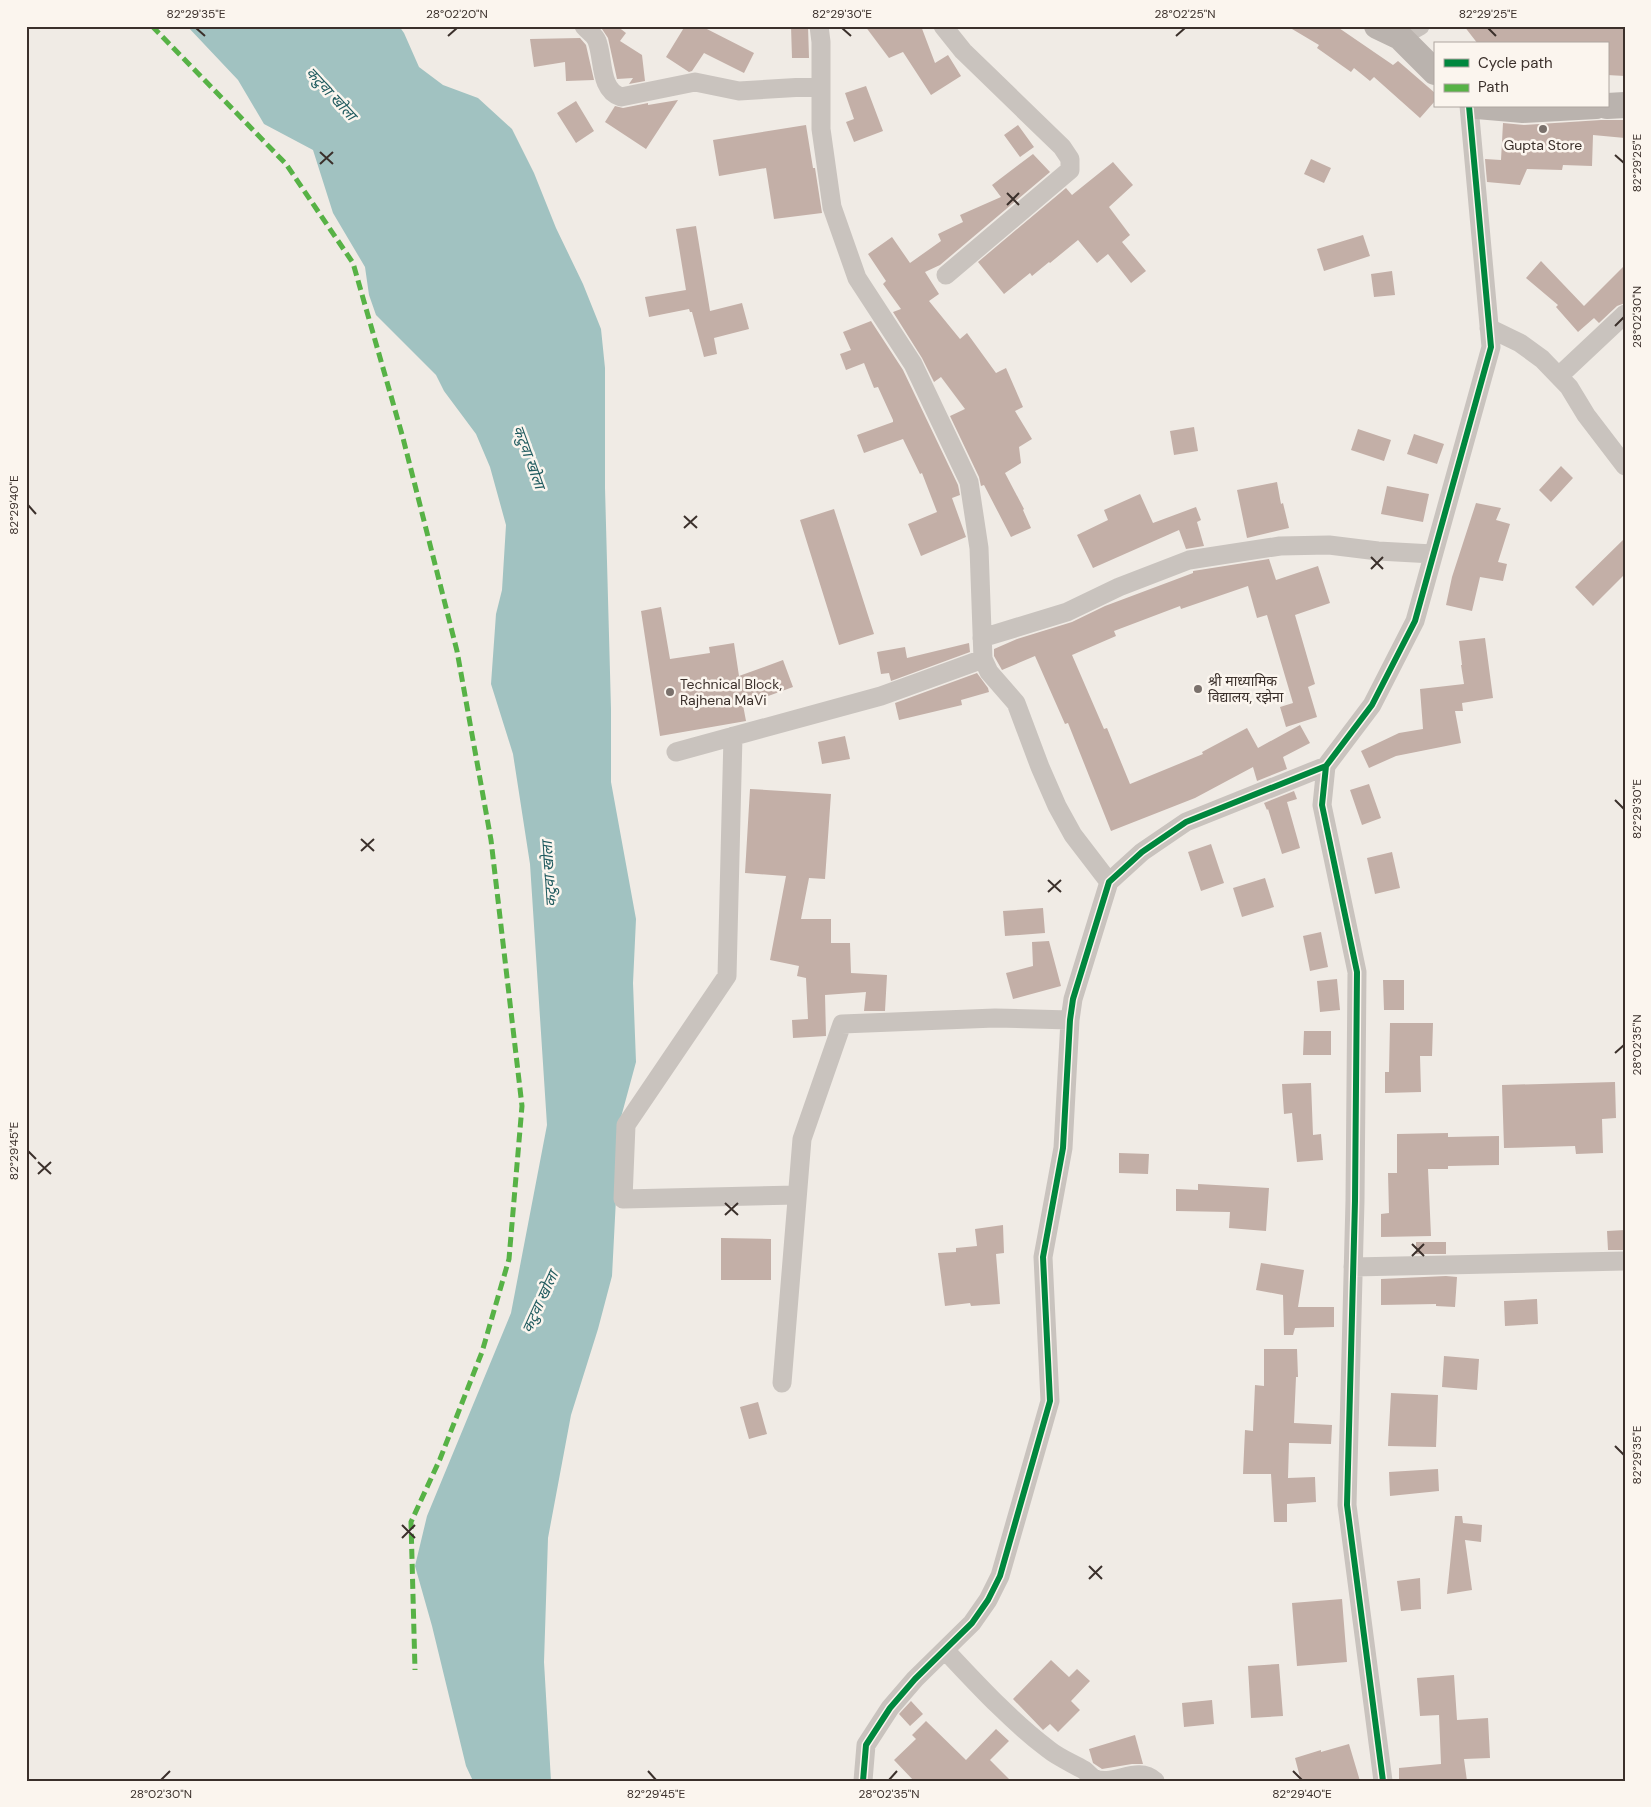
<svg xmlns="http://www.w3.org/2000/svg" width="1651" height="1807" viewBox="0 0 1651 1807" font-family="'DM Sans','Noto Sans Devanagari',sans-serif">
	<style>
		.water { fill: #a1c2c1 }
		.building { fill: #c3afa7 }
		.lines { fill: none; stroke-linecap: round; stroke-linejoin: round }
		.street { stroke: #c9c3be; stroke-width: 19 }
		.secondary { stroke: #bab3ae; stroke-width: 26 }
		.quiet { stroke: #57b246; stroke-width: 5; stroke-dasharray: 10 5; stroke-linecap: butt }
		.cycleway-casing { stroke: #fbf5ee; stroke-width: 9 }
		.cycleway { stroke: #00873e; stroke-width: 6 }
		.ticks { fill: none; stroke: #3b302b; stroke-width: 2 }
		.poi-dot { fill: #7a716c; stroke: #fbf5ee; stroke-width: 2 }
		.labels { text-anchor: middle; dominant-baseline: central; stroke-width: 5; stroke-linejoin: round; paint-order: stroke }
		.poi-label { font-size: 14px; fill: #3b302b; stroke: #fbf5ee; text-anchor: start }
		.water-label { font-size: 15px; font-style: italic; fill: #1f5a5e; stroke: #fbf5ee }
		.neatline { fill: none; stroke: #3b302b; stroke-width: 2 }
		.ticks-label { font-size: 12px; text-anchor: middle; fill: #3b302b }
	</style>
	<rect width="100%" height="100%" fill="#f0ebe5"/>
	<path class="water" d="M 187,26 L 399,26 L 404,33 L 419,67 L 443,85 L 478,98 L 512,129 L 534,173 L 556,228 L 583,284 L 601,329 L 605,368 L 605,488 L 611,709 L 611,782 L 636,919 L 633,983 L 636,1062 L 620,1121 L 612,1276 L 598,1329 L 571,1415 L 548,1538 L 544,1662 L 551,1781 L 473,1781 L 466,1766 L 432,1626 L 415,1566 L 427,1516 L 511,1313 L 547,1125 L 530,864 L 513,754 L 491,684 L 496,614 L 502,590 L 506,525 L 490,467 L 476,434 L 444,391 L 436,375 L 376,315 L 369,295 L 365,267 L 333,213 L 313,150 L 264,124 L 238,80 Z"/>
	<path class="building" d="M 600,26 L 617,26 L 626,33 L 620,41 L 642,55 L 645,81 L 629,84 L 633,78 L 617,79 L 608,38 Z
		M 685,26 L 701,26 L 754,53 L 744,73 L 704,53 L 692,71 L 689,72 L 666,57 Z
		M 791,26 L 808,26 L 809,58 L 792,58 Z
		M 865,26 L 921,26 L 935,63 L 948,55 L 961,76 L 931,95 L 903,52 L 889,58 Z
		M 1287,26 L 1336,26 L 1393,65 L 1398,61 L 1435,93 L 1435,101 L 1420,118 L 1374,77 L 1370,81 L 1354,68 L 1351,72 L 1317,48 L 1319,45 Z
		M 1464,26 L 1625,26 L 1625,76 L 1607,75 L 1607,44 L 1478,44 Z
		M 580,38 L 586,45 L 594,80 L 566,81 L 565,62 L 534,67 L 530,39 Z
		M 866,86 L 883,131 L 854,142 L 846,122 L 854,119 L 845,93 Z
		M 678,100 L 646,149 L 605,122 L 615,106 L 623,108 L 648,103 L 648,105 Z
		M 576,101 L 594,131 L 576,143 L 557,113 Z
		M 1601,120 L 1625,120 L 1625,138 L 1593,135 L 1592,166 L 1563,165 L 1562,170 L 1527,169 L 1520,185 L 1487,182 L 1485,159 L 1501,160 L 1503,123 L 1524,125 Z
		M 806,125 L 813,168 L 815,168 L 822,213 L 774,219 L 766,168 L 719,176 L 713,140 Z
		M 1018,125 L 1034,147 L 1020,157 L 1004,135 Z
		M 1033,154 L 1050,172 L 940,265 L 925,272 L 939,294 L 929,301 L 960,339 L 967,333 L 996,373 L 1006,368 L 1023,407 L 1015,411 L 1032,439 L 1019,447 L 1021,463 L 1005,473 L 1024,509 L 1023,510 L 1031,528 L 1011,537 L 984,485 L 981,486 L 979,477 L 950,416 L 965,409 L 941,377 L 934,382 L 922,358 L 893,312 L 901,309 L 883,284 L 886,281 L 868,254 L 892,237 L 910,263 L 941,241 L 938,234 L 963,222 L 960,215 L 1001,197 L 992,185 Z
		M 1311,159 L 1331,168 L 1324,183 L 1304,174 Z
		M 1113,162 L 1133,185 L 1109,207 L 1130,235 L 1122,242 L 1146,271 L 1131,283 L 1108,254 L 1097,263 L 1078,240 L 1050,263 L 1049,262 L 1032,276 L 1030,273 L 1004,294 L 978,262 L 1066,188 L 1072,195 Z
		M 696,226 L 710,311 L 742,303 L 749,329 L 714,338 L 717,354 L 704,357 L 692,312 L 690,312 L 689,309 L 649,317 L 645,297 L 686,290 L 676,229 Z
		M 1363,235 L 1370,256 L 1324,271 L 1317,249 Z
		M 1541,261 L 1584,306 L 1625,265 L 1625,303 L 1617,306 L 1599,323 L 1588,312 L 1594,318 L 1578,332 L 1556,307 L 1558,305 L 1526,278 Z
		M 1392,271 L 1395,295 L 1374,297 L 1371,274 Z
		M 871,321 L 903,370 L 958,485 L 960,495 L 952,498 L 966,537 L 921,556 L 908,524 L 937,512 L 922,473 L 920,474 L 903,439 L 864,453 L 857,435 L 893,422 L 893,420 L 878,387 L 874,388 L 864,363 L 846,370 L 840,354 L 851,350 L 843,332 Z
		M 1194,427 L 1198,451 L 1174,455 L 1170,431 Z
		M 1358,429 L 1391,440 L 1384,461 L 1351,450 Z
		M 1414,434 L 1444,444 L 1437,464 L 1407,454 Z
		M 1561,466 L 1573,478 L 1551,502 L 1539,490 Z
		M 1277,482 L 1281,504 L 1283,503 L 1289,528 L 1247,538 L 1237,490 Z
		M 1387,486 L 1429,494 L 1423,522 L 1381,514 Z
		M 1140,494 L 1153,523 L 1196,507 L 1201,520 L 1197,522 L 1204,546 L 1186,549 L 1179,530 L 1093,568 L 1077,535 L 1108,520 L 1104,510 Z
		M 1476,503 L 1501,508 L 1496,520 L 1510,524 L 1498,562 L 1507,564 L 1503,581 L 1480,577 L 1472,611 L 1446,605 L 1452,577 Z
		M 834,509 L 874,634 L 839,645 L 800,520 Z
		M 1625,538 L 1625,574 L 1593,606 L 1575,587 Z
		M 1269,559 L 1276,580 L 1318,566 L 1330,603 L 1295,615 L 1315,684 L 1308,687 L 1317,717 L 1286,727 L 1280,707 L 1293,703 L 1267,615 L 1257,618 L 1248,586 L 1181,609 L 1180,606 L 1114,631 L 1116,636 L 1072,655 L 1104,729 L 1107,728 L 1130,784 L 1203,754 L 1202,752 L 1247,728 L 1258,748 L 1300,725 L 1310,743 L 1283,757 L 1287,769 L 1257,781 L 1253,767 L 1195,798 L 1111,831 L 1068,723 L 1065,724 L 1035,656 L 1002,670 L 994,656 L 994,649 L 1017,639 L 1072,622 L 1105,606 L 1193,573 L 1193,571 Z
		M 661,607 L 670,659 L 710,653 L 709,647 L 734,643 L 739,676 L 783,660 L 793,687 L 743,705 L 746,721 L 660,736 L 641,611 Z
		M 1485,638 L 1493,698 L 1462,703 L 1463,711 L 1455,711 L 1461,743 L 1396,756 L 1369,768 L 1361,751 L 1399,733 L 1423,729 L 1420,689 L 1464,684 L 1461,665 L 1462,665 L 1459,641 Z
		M 969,643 L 970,652 L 891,681 L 889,673 L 881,674 L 877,652 L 905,647 L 907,658 Z
		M 977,673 L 988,688 L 989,692 L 961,700 L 962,705 L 899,720 L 895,703 Z
		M 845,736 L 850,759 L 822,764 L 818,742 Z
		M 1369,784 L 1381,818 L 1362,825 L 1350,790 Z
		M 750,789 L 831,794 L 825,879 L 809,878 L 801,919 L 831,919 L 831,943 L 850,943 L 851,973 L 887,975 L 885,1011 L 864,1011 L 866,992 L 825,995 L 826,1036 L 793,1038 L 792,1020 L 808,1019 L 806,978 L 797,976 L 799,966 L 770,960 L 786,876 L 745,873 Z
		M 1294,791 L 1297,799 L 1287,802 L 1300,848 L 1282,854 L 1268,809 L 1267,810 L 1264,803 Z
		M 1211,844 L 1224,883 L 1201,891 L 1188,852 Z
		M 1392,852 L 1400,888 L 1375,894 L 1367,858 Z
		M 1265,878 L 1274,907 L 1242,917 L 1233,888 Z
		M 1043,908 L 1045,933 L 1005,936 L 1003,911 Z
		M 1321,932 L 1328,967 L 1310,971 L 1303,936 Z
		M 1049,941 L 1061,986 L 1013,999 L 1006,973 L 1033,966 L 1032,942 Z
		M 1337,979 L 1340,1010 L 1320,1012 L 1317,981 Z
		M 1383,980 L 1404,980 L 1404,1010 L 1384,1010 Z
		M 1390,1023 L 1433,1023 L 1432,1056 L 1420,1056 L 1421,1092 L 1385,1093 L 1385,1072 L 1389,1072 Z
		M 1304,1031 L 1331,1031 L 1331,1055 L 1303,1055 Z
		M 1615,1082 L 1616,1118 L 1602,1119 L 1603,1153 L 1576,1154 L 1575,1146 L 1504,1148 L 1502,1085 Z
		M 1311,1083 L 1313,1135 L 1321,1134 L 1323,1160 L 1297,1162 L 1292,1113 L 1284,1114 L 1282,1084 Z
		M 1448,1133 L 1448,1137 L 1499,1136 L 1499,1165 L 1448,1166 L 1448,1169 L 1428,1169 L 1431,1236 L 1381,1237 L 1381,1214 L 1389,1213 L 1388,1173 L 1397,1173 L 1397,1134 Z
		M 1119,1153 L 1149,1154 L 1148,1174 L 1119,1173 Z
		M 1198,1184 L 1269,1188 L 1266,1231 L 1229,1228 L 1230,1212 L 1176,1211 L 1176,1189 L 1198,1190 Z
		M 1003,1225 L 1004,1253 L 996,1254 L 1000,1304 L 971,1306 L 970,1303 L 945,1306 L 938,1253 L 956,1252 L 956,1248 L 977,1246 L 975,1229 Z
		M 1625,1230 L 1625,1250 L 1608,1250 L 1607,1231 Z
		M 721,1238 L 771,1239 L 771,1280 L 721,1280 Z
		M 1416,1242 L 1446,1242 L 1446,1254 L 1416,1254 Z
		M 1261,1263 L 1304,1270 L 1298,1307 L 1334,1307 L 1334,1327 L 1295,1328 L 1293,1335 L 1284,1335 L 1283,1295 L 1256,1290 Z
		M 1446,1276 L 1457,1277 L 1455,1307 L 1436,1306 L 1436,1304 L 1381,1305 L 1381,1279 Z
		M 1537,1299 L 1538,1324 L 1505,1326 L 1504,1301 Z
		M 1264,1349 L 1297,1349 L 1298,1377 L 1296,1377 L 1294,1423 L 1332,1425 L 1331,1444 L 1289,1443 L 1288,1478 L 1315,1477 L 1316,1502 L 1287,1504 L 1287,1522 L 1274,1522 L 1271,1474 L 1243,1474 L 1245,1430 L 1253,1431 L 1255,1385 L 1264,1386 Z
		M 1444,1356 L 1479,1359 L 1477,1390 L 1442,1387 Z
		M 1391,1393 L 1438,1395 L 1436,1447 L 1388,1446 Z
		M 758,1402 L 767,1434 L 749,1439 L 740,1407 Z
		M 1438,1469 L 1439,1491 L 1390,1496 L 1389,1472 Z
		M 1455,1516 L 1462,1516 L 1463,1523 L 1482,1525 L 1481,1542 L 1465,1540 L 1472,1590 L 1447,1594 Z
		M 1420,1578 L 1421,1609 L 1401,1611 L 1397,1581 Z
		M 1342,1599 L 1347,1662 L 1297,1666 L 1292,1603 Z
		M 1051,1660 L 1069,1677 L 1077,1669 L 1090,1681 L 1071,1701 L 1080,1710 L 1058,1732 L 1050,1724 L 1043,1730 L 1013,1699 Z
		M 1279,1664 L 1283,1716 L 1251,1718 L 1248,1666 Z
		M 1454,1675 L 1457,1720 L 1488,1718 L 1490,1758 L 1464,1759 L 1467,1781 L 1399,1781 L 1399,1768 L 1441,1764 L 1439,1715 L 1420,1716 L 1417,1678 Z
		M 1212,1700 L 1214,1724 L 1184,1727 L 1182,1703 Z
		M 911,1701 L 923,1714 L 910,1726 L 899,1714 Z
		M 926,1721 L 966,1760 L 996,1729 L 1009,1741 L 990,1760 L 1011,1781 L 914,1781 L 894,1760 L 916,1739 L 912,1735 Z
		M 1135,1735 L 1143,1764 L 1132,1764 L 1102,1769 L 1093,1763 L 1089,1749 Z
		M 1349,1744 L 1360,1781 L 1301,1781 L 1295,1758 L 1321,1750 L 1321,1752 Z"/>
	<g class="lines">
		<path class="street" d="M 584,26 C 588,31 595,35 597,41 C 604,59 599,90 621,97 L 695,82 L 739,91 L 821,86
			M 819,26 L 821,42 L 821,129 L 832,207 L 857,278 L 913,364 L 969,482 L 979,548 L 983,659 L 989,672 L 1016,703 L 1040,767 L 1057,806 L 1073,835 L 1109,882
			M 943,26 L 963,51 L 1062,147 L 1070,159 L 1070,170 L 946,275
			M 1400,37 L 1420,26
			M 1489,328 L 1520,343 L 1542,359 L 1569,387 L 1586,415 L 1625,466
			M 1559,376 L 1625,314
			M 982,638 L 1067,612 L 1119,587 L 1189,560 L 1280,546 L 1329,545 L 1378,551 L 1433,554
			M 733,736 L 727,976 L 626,1125 L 623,1199 L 797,1195
			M 676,752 L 881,696 L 983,659
			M 1353,1267 L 1625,1261
			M 782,1383 L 802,1139 L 842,1024 L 995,1018 L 1070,1020
			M 946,1651 C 978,1685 1010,1720 1048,1749 C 1059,1758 1072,1763 1084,1770 C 1087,1772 1090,1776 1093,1778 C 1113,1788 1137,1764 1155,1781
			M 863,1781 L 866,1745 L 890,1708 L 915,1679 L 972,1623 L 988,1600 L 1000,1576 L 1050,1401 L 1043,1257 L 1063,1148 L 1070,1020 L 1073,999 L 1109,882 L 1142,852 L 1186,822 L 1326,766
			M 1383,1781 L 1347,1505 L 1355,1201 L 1357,972 L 1322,805 L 1326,766 L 1372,705 L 1415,621 L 1491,347 L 1469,106"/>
		<path class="secondary" d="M 1377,26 L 1400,37 L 1435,72
			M 1477,106 L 1523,110 L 1596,106
			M 1607,106 L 1625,105"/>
		<path class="quiet" d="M 152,26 L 286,164 L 353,263 L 403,438 L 457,651 L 491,840 L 522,1106 L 509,1259 L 482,1352 L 440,1459 L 411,1522 L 415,1670"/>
		<defs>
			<path id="cycleway" d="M 863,1781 L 866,1745 L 890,1708 L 915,1679 L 972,1623 L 988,1600 L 1000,1576 L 1050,1401 L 1043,1257 L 1063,1148 L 1070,1020 L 1073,999 L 1109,882 L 1142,852 L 1186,822 L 1326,766
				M 1383,1781 L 1347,1505 L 1355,1201 L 1357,972 L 1322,805 L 1326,766 L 1372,705 L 1415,621 L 1491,347 L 1469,106"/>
		</defs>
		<use href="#cycleway" class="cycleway-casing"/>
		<use href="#cycleway" class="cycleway"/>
	</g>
	<path class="ticks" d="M 196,28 L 205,36M 842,28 L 851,36M 1488,28 L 1496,36M 448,36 L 457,28M 1176,36 L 1185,28M 320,152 L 333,164M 1615,155 L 1624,163M 320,164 L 333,152M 1007,193 L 1019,205M 1007,205 L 1019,193M 1615,326 L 1624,317M 28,505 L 36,514M 684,516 L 697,528M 684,528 L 697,516M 1371,557 L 1383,569M 1371,569 L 1383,557M 1615,800 L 1624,809M 361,839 L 374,851M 361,851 L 374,839M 1048,880 L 1061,892M 1048,892 L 1061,880M 1615,1053 L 1624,1045M 28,1151 L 36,1159M 38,1162 L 51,1174M 38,1174 L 51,1162M 725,1203 L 738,1215M 725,1215 L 738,1203M 1412,1244 L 1424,1256M 1412,1256 L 1424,1244M 1615,1446 L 1624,1455M 402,1525 L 415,1538M 402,1538 L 415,1525M 1089,1566 L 1102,1579M 1089,1579 L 1102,1566M 648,1771 L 656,1780M 1293,1771 L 1302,1780M 161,1780 L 170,1771M 889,1780 L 897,1771"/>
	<g class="poi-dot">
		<circle cx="1543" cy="129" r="5"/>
		<circle cx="1198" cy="689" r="5"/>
		<circle cx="670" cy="692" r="5"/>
	</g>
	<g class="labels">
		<g class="poi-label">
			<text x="1543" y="145" text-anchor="middle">Gupta Store</text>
			<text x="1208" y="681">श्री माध्यामिक<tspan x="1208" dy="16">विद्यालय, रझेना</tspan></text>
			<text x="680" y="684">Technical Block,<tspan x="680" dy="16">Rajhena MaVi</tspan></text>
		</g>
		<g class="water-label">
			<text transform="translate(331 94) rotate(47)">कटुवा खोला</text>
			<text transform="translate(529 457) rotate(70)">कटुवा खोला</text>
			<text transform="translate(549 874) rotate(-94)">कटुवा खोला</text>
			<text transform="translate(540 1302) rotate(-65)">कटुवा खोला</text>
		</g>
	</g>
	<rect width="1651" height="1807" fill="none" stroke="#fbf5ee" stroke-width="55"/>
	<rect x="1434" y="42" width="175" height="65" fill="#fbf5ee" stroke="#aea6a0"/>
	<rect x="1444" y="59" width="25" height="8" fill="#00873e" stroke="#aea6a0"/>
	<text x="1478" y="68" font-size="15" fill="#3b302b">Cycle path</text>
	<rect x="1444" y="84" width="25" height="8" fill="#57b246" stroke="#aea6a0"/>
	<text x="1478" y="92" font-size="15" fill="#3b302b">Path</text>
	<rect x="28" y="28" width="1596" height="1752" class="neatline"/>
	<g class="ticks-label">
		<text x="196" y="18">82°29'35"E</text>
		<text x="457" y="18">28°02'20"N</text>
		<text x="842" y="18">82°29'30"E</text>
		<text x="1185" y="18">28°02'25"N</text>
		<text x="1488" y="18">82°29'25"E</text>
		<text transform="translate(1637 163) rotate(-90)" y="4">82°29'25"E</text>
		<text transform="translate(1637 317) rotate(-90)" y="4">28°02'30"N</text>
		<text transform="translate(14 505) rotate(-90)" y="4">82°29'40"E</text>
		<text transform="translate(1637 809) rotate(-90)" y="4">82°29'30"E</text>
		<text transform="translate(1637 1045) rotate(-90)" y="4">28°02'35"N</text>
		<text transform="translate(14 1151) rotate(-90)" y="4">82°29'45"E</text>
		<text transform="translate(1637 1455) rotate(-90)" y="4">82°29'35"E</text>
		<text x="161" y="1798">28°02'30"N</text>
		<text x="656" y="1798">82°29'45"E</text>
		<text x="889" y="1798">28°02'35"N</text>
		<text x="1302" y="1798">82°29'40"E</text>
	</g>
</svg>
